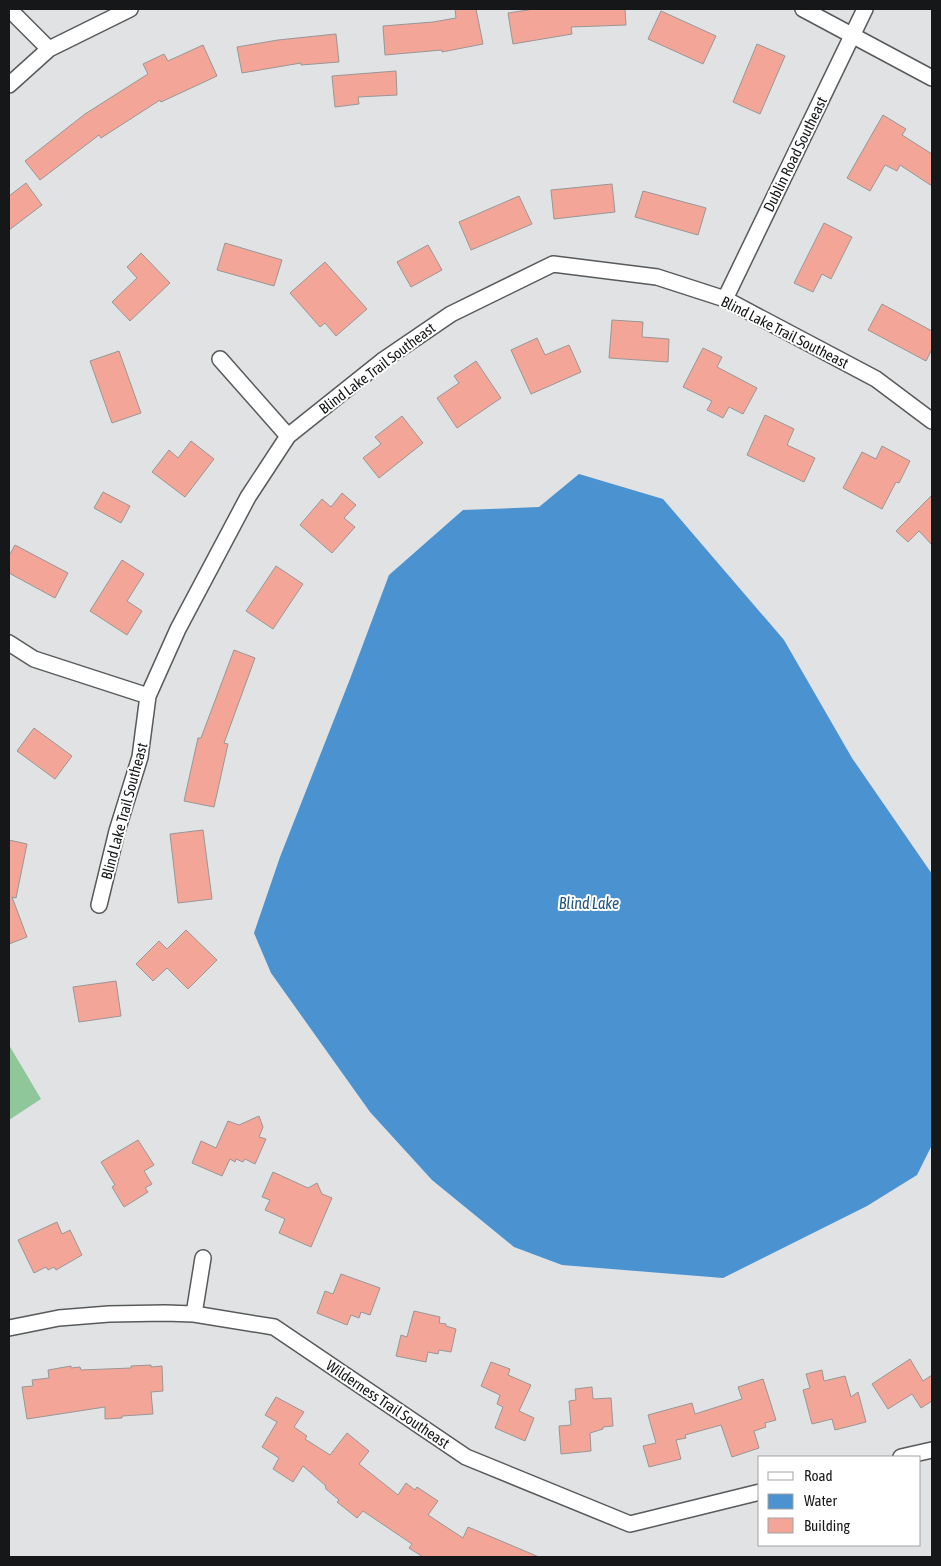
<svg xmlns="http://www.w3.org/2000/svg" width="941" height="1566" viewBox="0 0 941 1566" font-family="'Asap Condensed',sans-serif">
	<style>
		.green { fill: #8fc79b }
		.water { fill: #4b92d0 }
		.building { fill: #f3a697; stroke: #999696 }
		.lines { fill: none; stroke-linecap: round; stroke-linejoin: round }
		.street-casing { stroke: #585a5b; stroke-width: 18 }
		.street { stroke: #fff; stroke-width: 15 }
		.labels { text-anchor: middle; dominant-baseline: central; stroke-width: 4; stroke-linejoin: round; paint-order: stroke }
		.street-label { font-size: 15px; fill: #161718; stroke: #fff }
		.water-label { font-size: 16px; font-style: italic; fill: #245681; stroke: #fff }
	</style>
	<rect width="100%" height="100%" fill="#e0e2e4"/>
	<path class="green" d="M 9,1045 L 41,1099 L 9,1120 Z"/>
	<path class="water" d="M 579,474 L 663,499 L 784,640 L 852,758 L 932,874 L 932,1145 L 917,1175 L 867,1206 L 723,1278 L 562,1265 L 514,1247 L 432,1180 L 370,1112 L 271,973 L 254,933 L 280,857 L 350,679 L 389,575 L 463,510 L 539,507 Z"/>
	<path class="building" d="M 455,9 L 476,9 L 483,44 L 442,52 L 442,50 L 385,55 L 383,26 L 433,22 L 456,18 Z
		M 534,9 L 625,9 L 626,25 L 571,27 L 572,34 L 513,44 L 508,13 Z
		M 661,11 L 716,36 L 703,64 L 648,39 Z
		M 336,34 L 339,62 L 301,65 L 301,63 L 242,73 L 237,47 L 278,40 Z
		M 757,44 L 785,56 L 760,114 L 733,102 Z
		M 203,45 L 217,76 L 161,102 L 160,100 L 101,138 L 99,135 L 40,180 L 25,161 L 85,114 L 148,74 L 143,64 L 164,54 L 168,61 Z
		M 396,71 L 397,95 L 358,97 L 359,104 L 335,107 L 332,76 Z
		M 883,115 L 906,129 L 902,135 L 932,154 L 932,186 L 900,165 L 897,171 L 885,165 L 870,191 L 847,178 Z
		M 26,183 L 42,205 L 9,230 L 9,196 Z
		M 612,184 L 615,212 L 554,219 L 551,190 Z
		M 643,191 L 706,208 L 698,235 L 635,217 Z
		M 519,196 L 532,224 L 471,250 L 459,222 Z
		M 824,223 L 852,237 L 831,279 L 822,274 L 813,292 L 794,283 Z
		M 225,243 L 282,260 L 274,286 L 217,270 Z
		M 428,245 L 442,270 L 411,287 L 397,262 Z
		M 141,253 L 170,283 L 130,321 L 112,302 L 137,278 L 127,267 Z
		M 325,262 L 367,309 L 336,336 L 325,323 L 320,327 L 290,293 Z
		M 882,304 L 932,331 L 932,349 L 926,361 L 868,330 Z
		M 612,320 L 643,322 L 642,337 L 669,339 L 668,362 L 609,358 Z
		M 537,338 L 545,355 L 569,345 L 581,372 L 531,394 L 511,350 Z
		M 703,348 L 722,357 L 717,367 L 757,388 L 743,414 L 729,407 L 723,418 L 707,410 L 712,401 L 683,387 Z
		M 119,351 L 141,413 L 112,423 L 90,361 Z
		M 476,361 L 501,398 L 457,428 L 437,398 L 459,383 L 454,376 Z
		M 765,415 L 794,429 L 787,445 L 815,458 L 804,482 L 747,455 Z
		M 402,416 L 423,443 L 379,478 L 363,458 L 381,444 L 375,437 Z
		M 191,441 L 214,459 L 185,497 L 152,472 L 169,450 L 178,458 Z
		M 882,446 L 910,461 L 899,483 L 896,482 L 882,509 L 843,488 L 862,452 L 876,459 Z
		M 103,492 L 130,506 L 121,523 L 94,508 Z
		M 342,493 L 356,505 L 344,518 L 355,527 L 332,553 L 300,525 L 322,499 L 331,507 Z
		M 932,495 L 932,545 L 919,531 L 908,542 L 896,531 Z
		M 15,545 L 68,573 L 55,598 L 9,573 L 9,556 Z
		M 122,560 L 144,574 L 127,601 L 142,611 L 127,635 L 90,611 Z
		M 276,566 L 303,584 L 273,629 L 246,611 Z
		M 234,650 L 255,658 L 224,743 L 228,744 L 214,807 L 184,801 L 198,738 L 201,738 Z
		M 34,728 L 72,756 L 55,779 L 17,751 Z
		M 203,830 L 212,899 L 178,903 L 170,834 Z
		M 9,840 L 27,844 L 16,898 L 12,897 L 27,937 L 9,944 Z
		M 186,930 L 217,960 L 188,989 L 167,968 L 153,981 L 136,964 L 159,941 L 167,949 Z
		M 116,981 L 121,1016 L 79,1022 L 73,987 Z
		M 259,1116 L 263,1127 L 259,1137 L 266,1139 L 255,1164 L 245,1159 L 243,1162 L 236,1159 L 235,1162 L 230,1159 L 222,1176 L 192,1163 L 201,1141 L 216,1148 L 228,1121 L 239,1125 Z
		M 138,1140 L 154,1165 L 144,1171 L 152,1184 L 145,1188 L 148,1192 L 124,1207 L 112,1187 L 115,1185 L 101,1162 Z
		M 273,1172 L 308,1188 L 317,1183 L 322,1194 L 332,1198 L 311,1247 L 279,1233 L 285,1219 L 265,1210 L 270,1200 L 262,1197 Z
		M 57,1222 L 62,1234 L 70,1230 L 82,1255 L 56,1270 L 54,1267 L 48,1270 L 46,1267 L 34,1273 L 18,1240 Z
		M 341,1274 L 380,1288 L 370,1315 L 361,1312 L 359,1318 L 351,1315 L 347,1325 L 317,1313 L 325,1291 L 333,1294 Z
		M 414,1311 L 440,1317 L 439,1323 L 446,1324 L 446,1326 L 456,1329 L 451,1352 L 439,1350 L 438,1354 L 428,1352 L 426,1362 L 396,1356 L 401,1335 L 407,1337 Z
		M 910,1359 L 923,1381 L 932,1375 L 932,1401 L 921,1408 L 912,1394 L 888,1409 L 872,1384 Z
		M 491,1362 L 510,1369 L 508,1375 L 531,1385 L 519,1411 L 534,1418 L 525,1441 L 495,1428 L 503,1407 L 497,1404 L 500,1395 L 481,1386 Z
		M 151,1365 L 151,1367 L 162,1366 L 163,1391 L 151,1392 L 153,1414 L 122,1416 L 122,1418 L 105,1419 L 105,1407 L 27,1419 L 22,1387 L 33,1386 L 32,1380 L 49,1378 L 48,1370 L 71,1366 L 71,1368 L 80,1367 L 81,1370 L 131,1368 L 131,1366 Z
		M 822,1370 L 824,1381 L 845,1376 L 851,1397 L 858,1392 L 866,1422 L 835,1430 L 832,1419 L 812,1424 L 803,1390 L 810,1388 L 806,1374 Z
		M 763,1379 L 776,1420 L 765,1423 L 766,1427 L 754,1431 L 759,1448 L 732,1457 L 721,1425 L 685,1435 L 686,1438 L 676,1440 L 681,1459 L 649,1467 L 643,1446 L 656,1443 L 648,1415 L 692,1403 L 695,1414 L 742,1399 L 738,1387 Z
		M 592,1387 L 593,1399 L 611,1398 L 613,1426 L 603,1427 L 603,1429 L 590,1433 L 591,1451 L 561,1454 L 559,1426 L 571,1425 L 569,1401 L 576,1400 L 575,1389 Z
		M 276,1397 L 304,1412 L 294,1427 L 307,1436 L 305,1439 L 330,1455 L 347,1433 L 369,1451 L 359,1464 L 398,1495 L 406,1483 L 415,1490 L 417,1487 L 438,1501 L 428,1515 L 463,1538 L 468,1527 L 539,1557 L 423,1557 L 409,1548 L 412,1544 L 363,1511 L 357,1518 L 337,1502 L 339,1500 L 326,1489 L 325,1485 L 303,1466 L 293,1482 L 273,1469 L 279,1458 L 262,1447 L 277,1422 L 265,1415 Z"/>
	<g class="lines">
		<defs>
			<path id="street" d="M 9,9 L 49,49
				M 803,9 L 932,78
				M 9,85 L 49,49 L 130,9
				M 725,299 L 865,9
				M 220,359 L 288,436
				M 9,643 L 34,659 L 148,696
				M 99,905 L 117,831 L 140,757 L 148,696 L 178,629 L 248,497 L 288,436 L 382,361 L 451,314 L 553,264 L 657,277 L 725,299 L 876,379 L 932,421
				M 194,1314 L 203,1258
				M 9,1328 L 59,1318 L 109,1314 L 165,1313 L 194,1314 L 274,1327 L 466,1457 L 630,1524 L 760,1492
				M 901,1457 L 932,1450"/>
		</defs>
		<use href="#street" class="street-casing"/>
		<use href="#street" class="street"/>
	</g>
	<g class="labels">
		<g class="street-label">
			<text transform="translate(795 154) rotate(-64)">Dublin Road Southeast</text>
			<text transform="translate(785 332) rotate(27)">Blind Lake Trail Southeast</text>
			<text transform="translate(377 368) rotate(-37)">Blind Lake Trail Southeast</text>
			<text transform="translate(124 811) rotate(-75)">Blind Lake Trail Southeast</text>
			<text transform="translate(388 1404) rotate(34)">Wilderness Trail Southeast</text>
		</g>
		<g class="water-label">
			<text x="589" y="903">Blind Lake</text>
		</g>
	</g>
	<rect width="941" height="1566" fill="none" stroke="#161718" stroke-width="20"/>
	<rect x="758" y="1456" width="162" height="90" fill="#ffffff" stroke="#a2a2a3"/>
	<rect x="768" y="1472" width="25" height="8" fill="#ffffff" stroke="#a2a2a3"/>
	<text x="804" y="1481" font-size="15" fill="#161718">Road</text>
	<rect x="768" y="1494" width="25" height="15" fill="#4b92d0" stroke="#a2a2a3"/>
	<text x="804" y="1506" font-size="15" fill="#161718">Water</text>
	<rect x="768" y="1518" width="25" height="15" fill="#f3a697" stroke="#a2a2a3"/>
	<text x="804" y="1531" font-size="15" fill="#161718">Building</text>
</svg>
